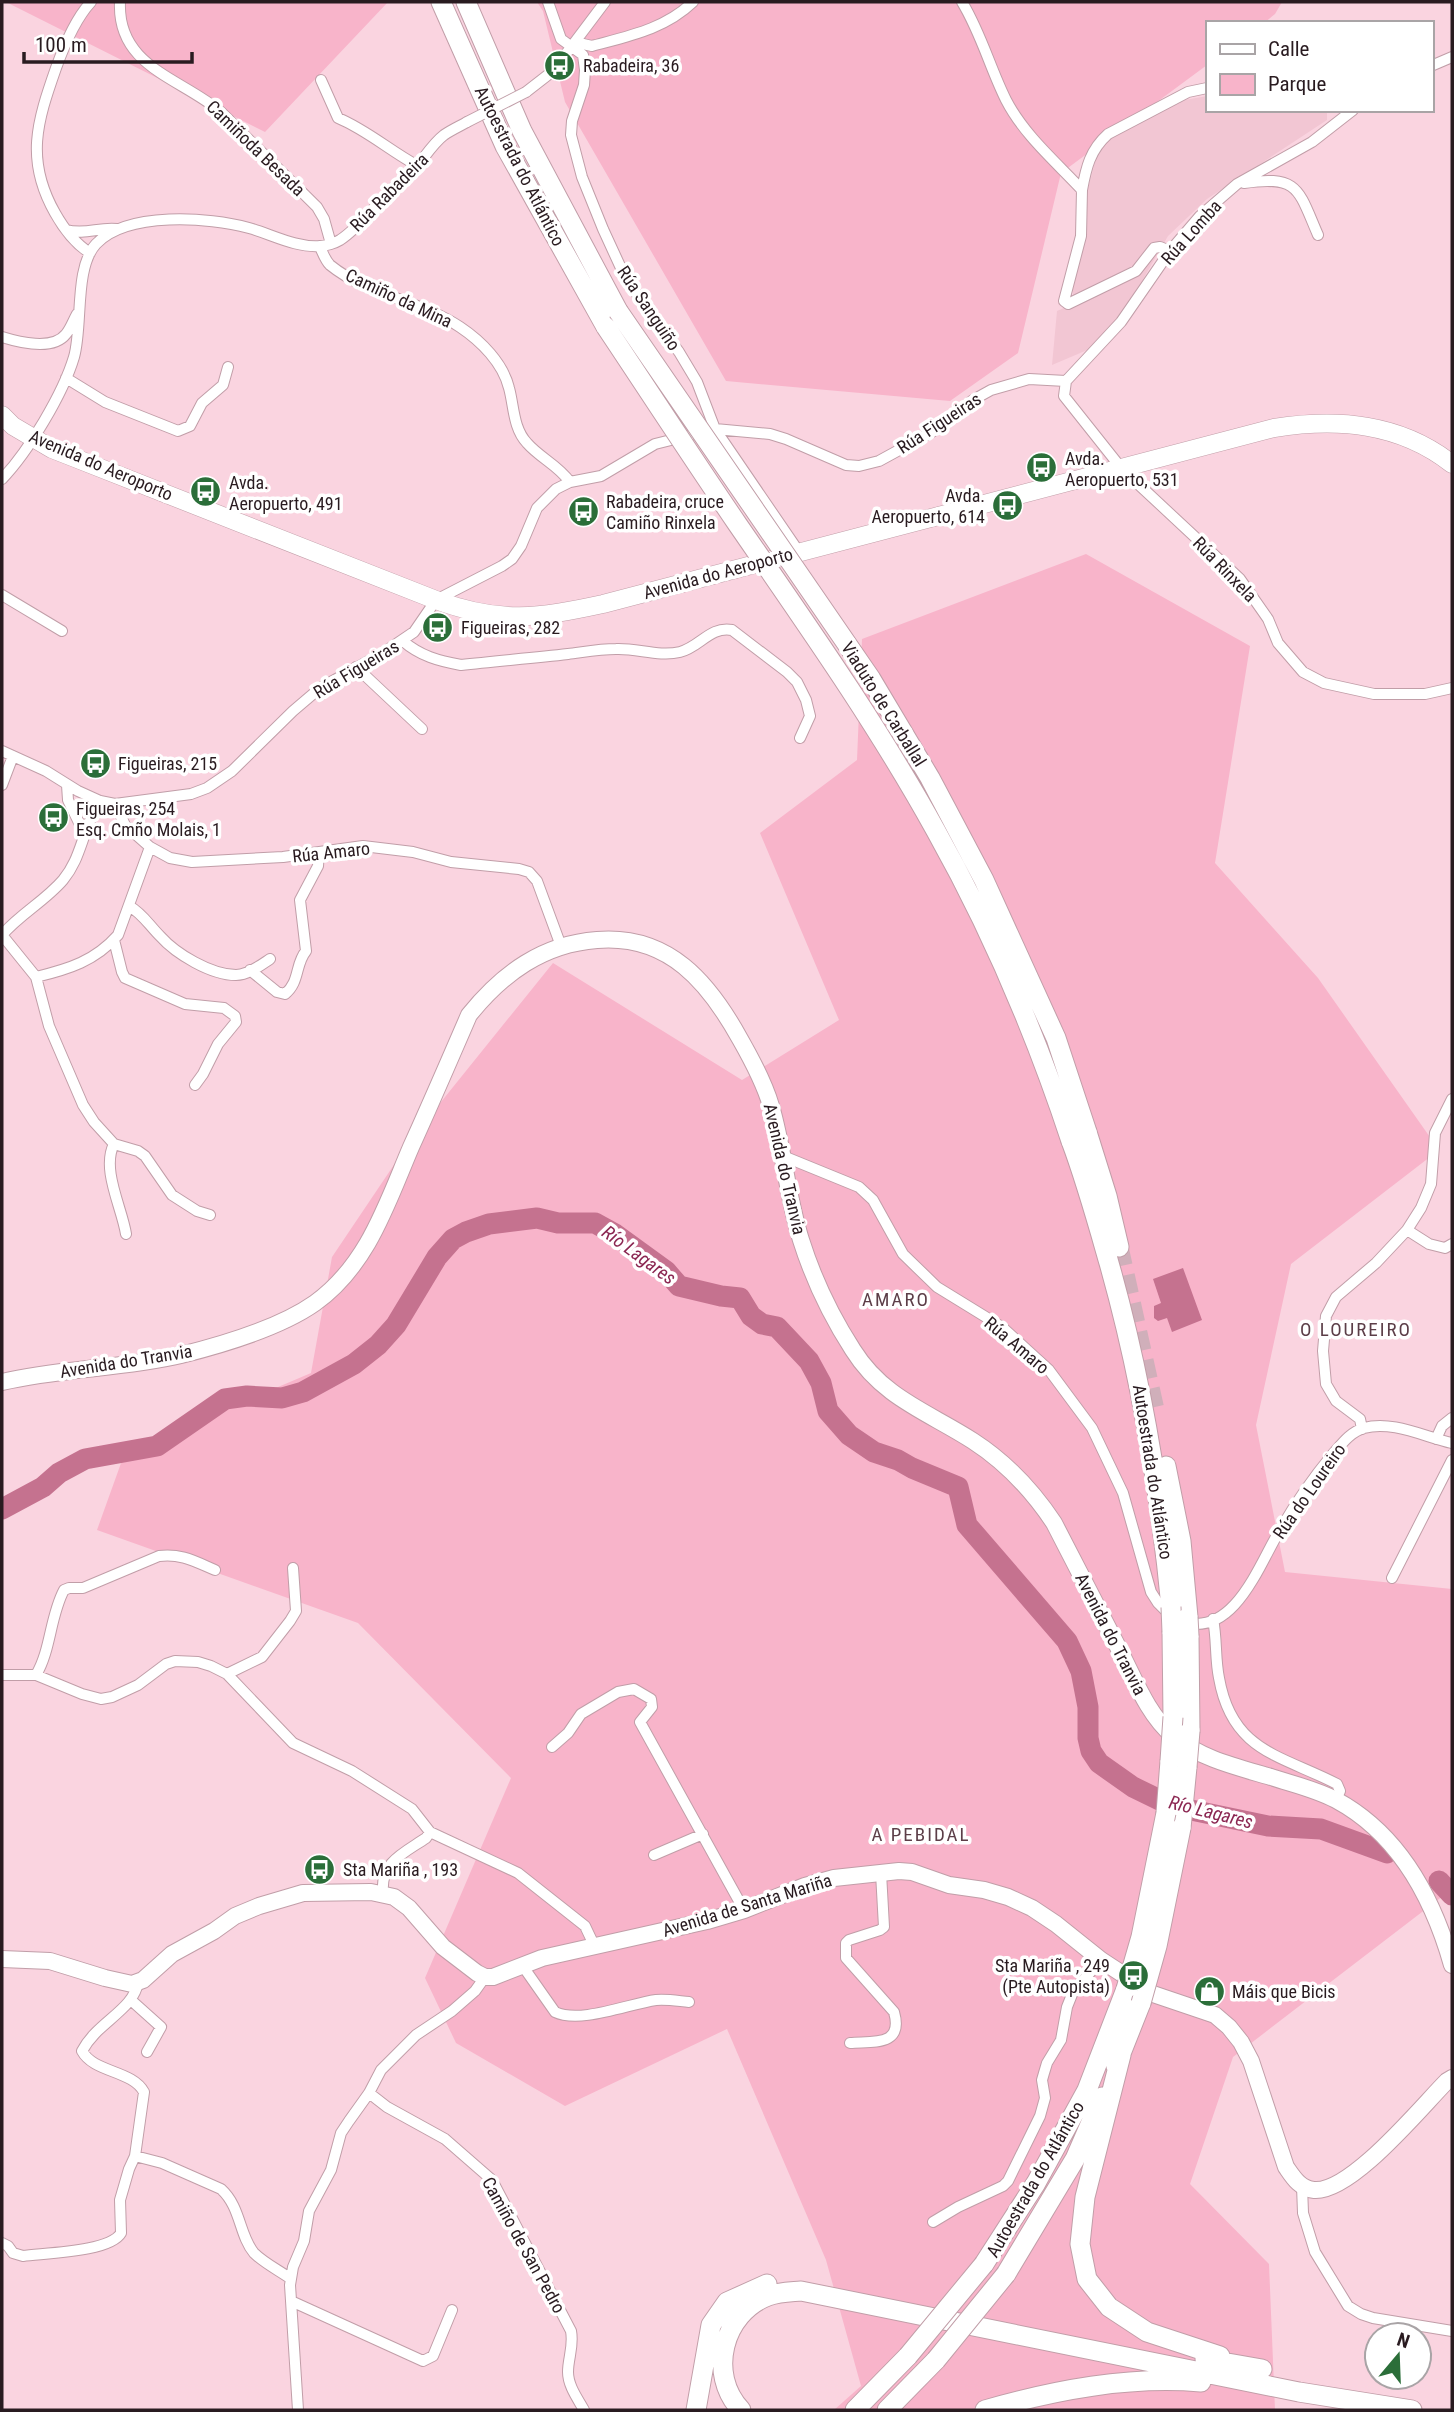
<svg xmlns="http://www.w3.org/2000/svg" width="1454" height="2412" viewBox="0 0 1454 2412" font-family="'Roboto Condensed',sans-serif">
	<style>
		.built { fill: #f2c6d3 }
		.green { fill: #f8b4ca }
		.water { fill: #c5728f }
		.lines { fill: none; stroke-linecap: round; stroke-linejoin: round }
		.river { stroke: #c5728f; stroke-width: 21 }
		.motorway-tunnel { stroke: #d0afba; stroke-width: 19; stroke-dasharray: 19 10; stroke-linecap: butt }
		.minor-casing { stroke: #c19ea8; stroke-width: 12 }
		.secondary-casing { stroke: #c19ea8; stroke-width: 18 }
		.primary-casing { stroke: #c19ea8; stroke-width: 19 }
		.motorway-casing { stroke: #c19ea8; stroke-width: 21 }
		.minor { stroke: #fff; stroke-width: 10 }
		.secondary { stroke: #fff; stroke-width: 16 }
		.primary { stroke: #fff; stroke-width: 18 }
		.motorway { stroke: #fff; stroke-width: 19 }
		.minor-bridge-casing { stroke: #c19ea8; stroke-width: 12; stroke-linecap: butt }
		.motorway-bridge-casing { stroke: #c19ea8; stroke-width: 21; stroke-linecap: butt }
		.minor-bridge { stroke: #fff; stroke-width: 10 }
		.motorway-bridge { stroke: #fff; stroke-width: 19 }
		.labels { text-anchor: middle; dominant-baseline: central; stroke-width: 7; stroke-linejoin: round; paint-order: stroke }
		.poi-label { font-size: 18px; fill: #291b20; stroke: #fff; text-anchor: start }
		.street-label { font-size: 18px; fill: #291b20; stroke: #fff }
		.water-label { font-size: 19px; font-style: italic; fill: #8b2752; stroke: #fff }
		.neighbourhood-label { font-size: 19px; letter-spacing: 2px; fill: #5c3e48; stroke: #fff }
	</style>
	<rect width="100%" height="100%" fill="#fad4e0"/>
	<path class="built" d="M 1207,96 L 1207,110 L 1327,110 L 1327,120 L 1207,199 L 1168,236 L 1138,288 L 1106,333 L 1092,348 L 1052,365 L 1057,311 L 1073,304 L 1073,276 L 1086,224 L 1088,188 L 1099,148 L 1120,132 L 1179,101 Z"/>
	<path class="green" d="M 6,2 L 388,2 L 265,132 Z
		M 537,2 L 1282,2 L 1275,14 L 1264,23 L 1207,23 L 1207,65 L 1061,173 L 1018,353 L 950,401 L 726,381 L 565,102 L 543,11 Z
		M 1086,554 L 1250,646 L 1215,863 L 1318,978 L 1439,1150 L 1291,1264 L 1256,1425 L 1285,1572 L 1452,1589 L 1452,1889 L 1233,2057 L 1190,2184 L 1269,2264 L 1275,2410 L 834,2410 L 861,2386 L 826,2260 L 727,2029 L 565,2106 L 456,2043 L 425,1978 L 511,1778 L 358,1623 L 97,1530 L 125,1452 L 311,1373 L 332,1257 L 412,1138 L 553,963 L 742,1080 L 839,1020 L 760,833 L 857,760 L 862,639 Z"/>
	<path class="water" d="M 1183,1268 L 1202,1320 L 1172,1332 L 1167,1318 L 1158,1321 L 1154,1318 L 1154,1306 L 1161,1303 L 1153,1279 Z"/>
	<g class="lines">
		<path class="river" d="M 2,1509 L 43,1487 L 59,1473 L 85,1459 L 157,1446 L 225,1399 L 247,1396 L 282,1398 L 303,1392 L 354,1364 L 378,1345 L 396,1325 L 437,1257 L 453,1239 L 466,1232 L 489,1224 L 537,1218 L 558,1223 L 595,1223 L 615,1234 L 666,1271 L 679,1286 L 721,1296 L 740,1298 L 751,1316 L 762,1324 L 777,1327 L 809,1361 L 821,1383 L 828,1411 L 849,1435 L 874,1452 L 898,1460 L 912,1468 L 958,1487 L 967,1525 L 1067,1641 L 1081,1671 L 1088,1707 L 1088,1738 L 1091,1751 L 1099,1763 L 1133,1787 L 1172,1806 L 1268,1826 L 1321,1829 L 1387,1853
			M 1439,1881 L 1452,1895"/>
		<path class="motorway-tunnel" d="M 1119,1247 L 1155,1410"/>
		<defs>
			<path id="minor" d="M 120,2 C 117,67 181,78 221,112 L 317,207 L 324,219 L 331,244
				M 548,2 L 561,39 L 583,55 L 585,70 L 584,85 L 572,121 L 571,135 L 582,177 L 603,229 L 626,279 L 679,352 L 697,382 L 715,429 L 799,552
				M 962,2 C 981,33 990,68 1006,100 C 1024,135 1056,162 1082,190 L 1081,236 L 1064,301 L 1068,304 L 1136,271 L 1154,248 L 1160,247 L 1170,251
				M 577,39 L 583,44 L 592,46 C 629,36 665,29 693,2
				M 1431,66 L 1452,57
				M 321,80 L 338,118 C 367,130 390,151 418,166
				M 526,92 L 553,71 L 605,2
				M 1353,110 L 1312,142 L 1237,184 L 1200,216 L 1170,251 L 1121,322 L 1066,381 L 1064,396 L 1122,469 L 1240,579 L 1268,619 L 1278,643 L 1303,672 L 1324,683 L 1374,694 L 1425,694 L 1452,688
				M 1244,183 C 1299,175 1298,189 1318,235
				M 1082,190 C 1086,168 1090,150 1108,134 L 1188,92 L 1207,88
				M 66,230 C 86,235 98,227 117,229
				M 320,247 C 323,253 325,260 330,265 C 368,296 420,300 460,327 C 481,341 503,363 509,388 C 514,406 513,428 527,443 C 540,458 558,465 570,482
				M 90,253 C 74,243 64,229 55,213 C 25,160 37,122 56,68 C 64,46 75,19 91,2
				M 2,337 C 18,342 53,351 66,334 C 71,328 73,321 77,314
				M 66,378 L 105,402 L 178,431 L 190,426 L 202,403 L 223,385 L 228,367
				M 2,479 C 28,452 63,394 74,357 C 83,326 74,268 96,244 C 127,211 209,217 249,228 C 271,234 296,248 320,246 C 326,246 335,243 340,240 C 360,227 376,204 393,188 C 400,182 407,178 413,171 C 423,160 432,144 444,135 C 451,130 460,126 467,122
				M 2,595 L 62,631
				M 403,641 C 420,656 439,661 461,665 C 497,661 533,658 568,654 C 584,652 600,649 616,649 C 637,648 659,657 680,652 C 700,647 710,626 732,630 L 787,672 L 797,682 L 806,700 L 810,716 L 800,738
				M 356,667 L 422,729
				M 2,751 L 46,771 L 78,791 L 100,801 L 115,804 L 191,794 L 207,788 L 232,771 L 293,711 L 320,688 L 383,653 L 414,632 L 436,600 L 502,566 L 512,559 L 521,546 L 537,508 L 556,489 L 570,482 L 601,476 L 655,444 L 715,429 L 770,434 L 786,439 L 846,465 L 859,466 L 879,461 L 932,432 L 973,400 L 991,390 L 1029,379 L 1066,381
				M 2,785 L 13,756
				M 67,785 L 68,800 L 85,835
				M 115,804 L 125,825 L 150,847 L 170,858 L 192,862 L 283,857 L 363,846 L 413,852 L 451,862 L 519,869 L 529,872 L 537,881 L 561,946
				M 129,906 C 142,913 149,925 160,936 C 176,954 211,975 236,975 C 248,975 261,965 270,959
				M 2,935 L 36,977 L 49,1026 L 83,1105 L 94,1122 L 114,1144 L 138,1151 L 145,1156 L 172,1195 L 197,1211 L 210,1215
				M 2,935 C 20,914 45,901 63,880 C 77,863 80,846 88,826 C 91,817 96,810 100,801
				M 114,940 L 122,972 L 125,978 L 185,1004 L 224,1008 L 235,1016 L 236,1022 L 218,1044 L 203,1074 L 195,1085
				M 250,970 L 277,992 L 285,994 C 300,982 295,964 306,951 L 300,900 L 318,866 L 319,852
				M 36,977 C 69,969 95,961 118,935 L 150,847
				M 114,1144 C 101,1169 122,1208 126,1234
				M 783,1156 L 859,1187 L 873,1200 L 903,1254 L 937,1287 L 1002,1327 L 1049,1370 L 1092,1428 L 1123,1493 L 1151,1592 L 1158,1603 L 1170,1615
				M 1407,1230 L 1429,1244 L 1445,1248 L 1452,1244
				M 1362,1429 L 1360,1419 L 1336,1401 L 1326,1384 L 1323,1351 L 1326,1316 L 1336,1297 L 1376,1263 L 1407,1230 L 1421,1208 L 1431,1184 L 1435,1133 L 1452,1099
				M 1436,1439 L 1442,1426 L 1452,1418
				M 1392,1578 L 1452,1460
				M 1213,1619 C 1217,1639 1215,1659 1219,1678 C 1232,1752 1281,1755 1337,1784 L 1340,1791 L 1336,1800
				M 1184,1622 C 1235,1637 1260,1562 1280,1530 C 1295,1504 1313,1478 1332,1455 C 1341,1445 1350,1432 1364,1428 C 1392,1420 1425,1437 1452,1443
				M 227,1674 L 262,1657 L 290,1621 L 296,1611 L 293,1568
				M 2,1675 L 36,1675 L 82,1694 L 101,1699 L 112,1697 L 138,1685 L 166,1664 L 175,1661 L 198,1662 L 211,1666 L 227,1674 L 293,1743 L 352,1771 L 412,1809 L 430,1832 L 518,1873 L 585,1926 L 594,1945
				M 36,1675 C 51,1650 50,1616 64,1590 L 69,1588 L 83,1588 L 159,1556 C 181,1553 196,1562 215,1570
				M 552,1747 L 568,1733 L 581,1714 L 618,1692 L 634,1689 L 651,1699 L 652,1707 L 640,1722 L 744,1910
				M 654,1855 L 703,1834
				M 383,1893 C 380,1862 404,1853 426,1838 L 430,1832
				M 522,1965 L 555,2012 C 580,2024 628,2004 656,2000 C 667,1999 678,2001 689,2002
				M 132,2001 L 161,2027 L 147,2052
				M 850,2043 C 872,2041 904,2047 894,2012 L 846,1958 L 846,1943 L 849,1940 L 880,1930 L 884,1927 L 881,1873
				M 369,2093 L 387,2107 L 445,2139 L 492,2180 L 571,2331 C 574,2346 568,2358 568,2372 C 568,2386 578,2399 584,2410
				M 135,2156 L 162,2163 L 221,2189 C 241,2207 239,2235 254,2253 C 264,2263 280,2271 291,2279
				M 1302,2186 L 1303,2213 L 1315,2252 L 1348,2306 L 1361,2314 L 1373,2318 L 1452,2331
				M 933,2222 L 958,2207 L 1003,2186 L 1008,2181 L 1040,2116 L 1045,2098 L 1042,2080 L 1044,2073 L 1047,2063 L 1061,2040 L 1067,2007 L 1073,1992 L 1101,1960
				M 2,2243 L 8,2246 L 13,2253 L 23,2256 C 45,2253 110,2252 121,2233 L 120,2200 L 129,2169 L 135,2156 L 144,2092 C 132,2070 94,2073 82,2051 C 97,2022 134,2010 138,1982
				M 291,2301 L 423,2361 L 433,2356 L 452,2310
				M 298,2410 L 290,2285 L 293,2267 L 304,2241 L 309,2211 L 331,2170 L 341,2133 L 349,2121 L 369,2093 L 381,2070 L 416,2035 L 452,2011 L 475,1991 L 485,1977"/>
			<path id="secondary" d="M 2,1382 C 60,1368 122,1369 181,1355 C 221,1345 281,1327 315,1303 C 368,1265 387,1203 411,1147 C 431,1103 450,1059 469,1015 C 503,973 543,944 597,940 C 669,934 709,983 740,1039 C 752,1060 764,1082 771,1106 C 784,1150 787,1196 801,1240 C 813,1278 831,1316 853,1350 C 883,1398 928,1412 973,1441 C 1007,1463 1032,1490 1054,1523 C 1076,1566 1098,1608 1120,1651 C 1135,1680 1148,1715 1173,1736 C 1201,1759 1237,1767 1271,1777 C 1292,1784 1315,1789 1336,1800 C 1399,1834 1433,1898 1452,1965
				M 2,1959 L 50,1961 L 105,1978 L 132,1984 L 143,1980 L 172,1954 L 214,1931 L 235,1916 L 259,1906 L 303,1893 L 371,1892 L 394,1897 L 409,1908 L 443,1947 L 477,1973 L 485,1977 L 493,1977 L 542,1958 L 707,1921 L 744,1910 L 805,1886 L 834,1878 L 899,1871 L 912,1872 L 949,1885 L 984,1890 L 1008,1897 L 1032,1908 L 1056,1924 L 1101,1960 L 1153,1994 L 1215,2015 L 1229,2027 L 1241,2042 L 1251,2061 L 1286,2167 C 1293,2177 1300,2189 1314,2190 C 1351,2193 1421,2107 1447,2081 L 1452,2078"/>
			<path id="primary" d="M 2,415 L 13,426 L 52,449 L 436,600 C 501,624 538,618 603,604 L 1274,428 C 1338,418 1400,423 1452,464"/>
			<path id="motorway" d="M 441,2 L 505,146 L 606,327
				M 466,2 L 522,131 L 618,311
				M 1087,1132 L 1107,1196 L 1119,1247
				M 1071,1141 C 1086,1181 1097,1221 1109,1263 C 1141,1376 1160,1490 1171,1607
				M 1166,1466 L 1181,1541 L 1188,1617
				M 1172,1632 L 1173,1717
				M 1189,1636 L 1190,1731
				M 1166,1813 L 1170,1761
				M 1181,1828 L 1187,1767
				M 1121,2055 L 1085,2197 L 1080,2244 L 1087,2279 L 1109,2307 L 1147,2332 L 1220,2356
				M 1116,2066 L 1141,2003
				M 984,2264 L 1036,2183 L 1087,2090 L 1126,1989
				M 1006,2274 L 1075,2159 L 1102,2097
				M 1205,2359 L 1262,2369
				M 696,2410 L 711,2325 L 727,2302 L 767,2284
				M 741,2410 C 707,2374 723,2313 768,2296 C 779,2292 790,2292 801,2291 L 1299,2392 L 1412,2410
				M 855,2410 L 908,2356
				M 887,2410 L 936,2360
				M 985,2410 C 1055,2390 1128,2376 1201,2382"/>
		</defs>
		<use href="#minor" class="minor-casing"/>
		<use href="#secondary" class="secondary-casing"/>
		<use href="#primary" class="primary-casing"/>
		<use href="#motorway" class="motorway-casing"/>
		<use href="#minor" class="minor"/>
		<use href="#secondary" class="secondary"/>
		<use href="#primary" class="primary"/>
		<use href="#motorway" class="motorway"/>
		<defs>
			<path id="minor-bridge" d="M 467,122 L 526,92"/>
			<path id="motorway-bridge" d="M 618,311 L 871,679 L 930,778 L 984,880 L 1056,1038 L 1087,1132
				M 606,327 C 650,393 693,459 738,525 C 807,625 877,724 936,831 C 991,929 1036,1035 1071,1141
				M 1171,1607 L 1172,1632
				M 1188,1617 L 1189,1636
				M 1170,1761 L 1173,1717
				M 1187,1767 L 1190,1731
				M 1126,1989 L 1141,1937 L 1166,1813
				M 1141,2003 L 1157,1946 L 1181,1828
				M 908,2356 L 984,2264
				M 936,2360 L 1006,2274"/>
		</defs>
		<use href="#minor-bridge" class="minor-bridge-casing"/>
		<use href="#motorway-bridge" class="motorway-bridge-casing"/>
		<use href="#minor-bridge" class="minor-bridge"/>
		<use href="#motorway-bridge" class="motorway-bridge"/>
	</g>
	<defs>
		<symbol id="bus-disc" viewBox="-11 -11 22 22"><circle r="9.5" fill="#2b6e39" stroke="#fff"/><path d="M-5-6H5V4H4V6H2V4H-2V6H-4V4H-5ZM-3.5-4V0h7V-4ZM-3.5 1.2v1.5H-2V1.2ZM2 1.2v1.5H3.5V1.2Z" fill="#fff"/></symbol>
		<symbol id="shop-disc" viewBox="-11 -11 22 22"><circle r="9.5" fill="#2b6e39" stroke="#fff"/><path d="M-5-2.5h2.3a2.7 3.5 0 0 1 5.4 0H5L5.5 6h-11ZM-1.5-2.5h3a1.5 2.3 0 0 0-3 0Z" fill="#fff"/></symbol>
	</defs>
	<g fill-rule="evenodd">
		<use href="#bus-disc" x="542" y="48" width="35" height="35"/>
		<use href="#bus-disc" x="1024" y="450" width="35" height="35"/>
		<use href="#bus-disc" x="188" y="474" width="35" height="35"/>
		<use href="#bus-disc" x="990" y="488" width="35" height="35"/>
		<use href="#bus-disc" x="566" y="494" width="35" height="35"/>
		<use href="#bus-disc" x="420" y="610" width="35" height="35"/>
		<use href="#bus-disc" x="78" y="746" width="35" height="35"/>
		<use href="#bus-disc" x="36" y="800" width="35" height="35"/>
		<use href="#bus-disc" x="302" y="1852" width="35" height="35"/>
		<use href="#bus-disc" x="1116" y="1958" width="35" height="35"/>
		<use href="#shop-disc" x="1192" y="1974" width="35" height="35"/>
	</g>
	<g class="labels">
		<g class="poi-label">
			<text x="583" y="65">Rabadeira, 36</text>
			<text x="1065" y="458">Avda.<tspan x="1065" dy="21">Aeropuerto, 531</tspan></text>
			<text x="229" y="482">Avda.<tspan x="229" dy="21">Aeropuerto, 491</tspan></text>
			<text x="985" y="495" text-anchor="end">Avda.<tspan x="985" dy="21">Aeropuerto, 614</tspan></text>
			<text x="606" y="501">Rabadeira, cruce<tspan x="606" dy="21">Camiño Rinxela</tspan></text>
			<text x="461" y="627">Figueiras, 282</text>
			<text x="118" y="763">Figueiras, 215</text>
			<text x="76" y="808">Figueiras, 254<tspan x="76" dy="21">Esq. Cmño Molais, 1</tspan></text>
			<text x="343" y="1869">Sta Mariña , 193</text>
			<text x="1110" y="1965" text-anchor="end">Sta Mariña , 249<tspan x="1110" dy="21">(Pte Autopista)</tspan></text>
			<text x="1232" y="1991">Máis que Bicis</text>
		</g>
		<g class="street-label">
			<text transform="translate(256 148) rotate(44)">Camiñoda Besada</text>
			<text transform="translate(520 166) rotate(63)">Autoestrada do Atlántico</text>
			<text transform="translate(389 192) rotate(-45)">Rúa Rabadeira</text>
			<text transform="translate(1191 232) rotate(-48)">Rúa Lomba</text>
			<text transform="translate(399 298) rotate(25)">Camiño da Mina</text>
			<text transform="translate(649 308) rotate(56)">Rúa Sanguiño</text>
			<text transform="translate(939 423) rotate(-33)">Rúa Figueiras</text>
			<text transform="translate(101 465) rotate(23)">Avenida do Aeroporto</text>
			<text transform="translate(1225 569) rotate(46)">Rúa Rinxela</text>
			<text transform="translate(718 573) rotate(-15)">Avenida do Aeroporto</text>
			<text transform="translate(356 669) rotate(-31)">Rúa Figueiras</text>
			<text transform="translate(884 704) rotate(58)">Viaduto de Carballal</text>
			<text transform="translate(331 852) rotate(-6)">Rúa Amaro</text>
			<text transform="translate(785 1169) rotate(77)">Avenida do Tranvia</text>
			<text transform="translate(1017 1345) rotate(40)">Rúa Amaro</text>
			<text transform="translate(126 1361) rotate(-9)">Avenida do Tranvia</text>
			<text transform="translate(1153 1472) rotate(81)">Autoestrada do Atlántico</text>
			<text transform="translate(1309 1491) rotate(-55)">Rúa do Loureiro</text>
			<text transform="translate(1111 1634) rotate(63)">Avenida do Tranvia</text>
			<text transform="translate(747 1905) rotate(-17)">Avenida de Santa Mariña</text>
			<text transform="translate(1035 2179) rotate(-60)">Autoestrada do Atlántico</text>
			<text transform="translate(524 2245) rotate(61)">Camiño de San Pedro</text>
		</g>
		<g class="water-label">
			<text transform="translate(639 1255) rotate(36)">Río Lagares</text>
			<text transform="translate(1211 1812) rotate(14)">Río Lagares</text>
		</g>
		<g class="neighbourhood-label">
			<text x="896" y="1299">AMARO</text>
			<text x="1356" y="1329">O LOUREIRO</text>
			<text x="921" y="1834">A PEBIDAL</text>
		</g>
	</g>
	<rect width="1454" height="2412" fill="none" stroke="#291b20" stroke-width="7"/>
	<rect x="1206" y="21" width="228" height="91" fill="#ffffff" stroke="#a9a4a6" stroke-width="2"/>
	<rect x="1220" y="44" width="35" height="10" fill="#ffffff" stroke="#a9a4a6" stroke-width="2"/>
	<text x="1268" y="56" font-size="21" fill="#291b20">Calle</text>
	<rect x="1220" y="74" width="35" height="21" fill="#f8b4ca" stroke="#a9a4a6" stroke-width="2"/>
	<text x="1268" y="91" font-size="21" fill="#291b20">Parque</text>
	<g transform="translate(1398 2356) rotate(19)"><circle r="33" fill="#ffffff" stroke="#a9a4a6" stroke-width="2"/>
	<path d="M0-5L12 26L0 18L-12 26Z" fill="#2b6e39"/>
	<text y="-10" font-size="19" font-weight="bold" text-anchor="middle" fill="#291b20">N</text>
	</g>
	<path d="M24 52v10h168v-10" fill="none" stroke="#291b20" stroke-width="3.5"/>
	<text x="35" y="52" font-size="21" fill="#291b20" stroke="#ffffff" stroke-width="5" paint-order="stroke">100 m</text>
</svg>
